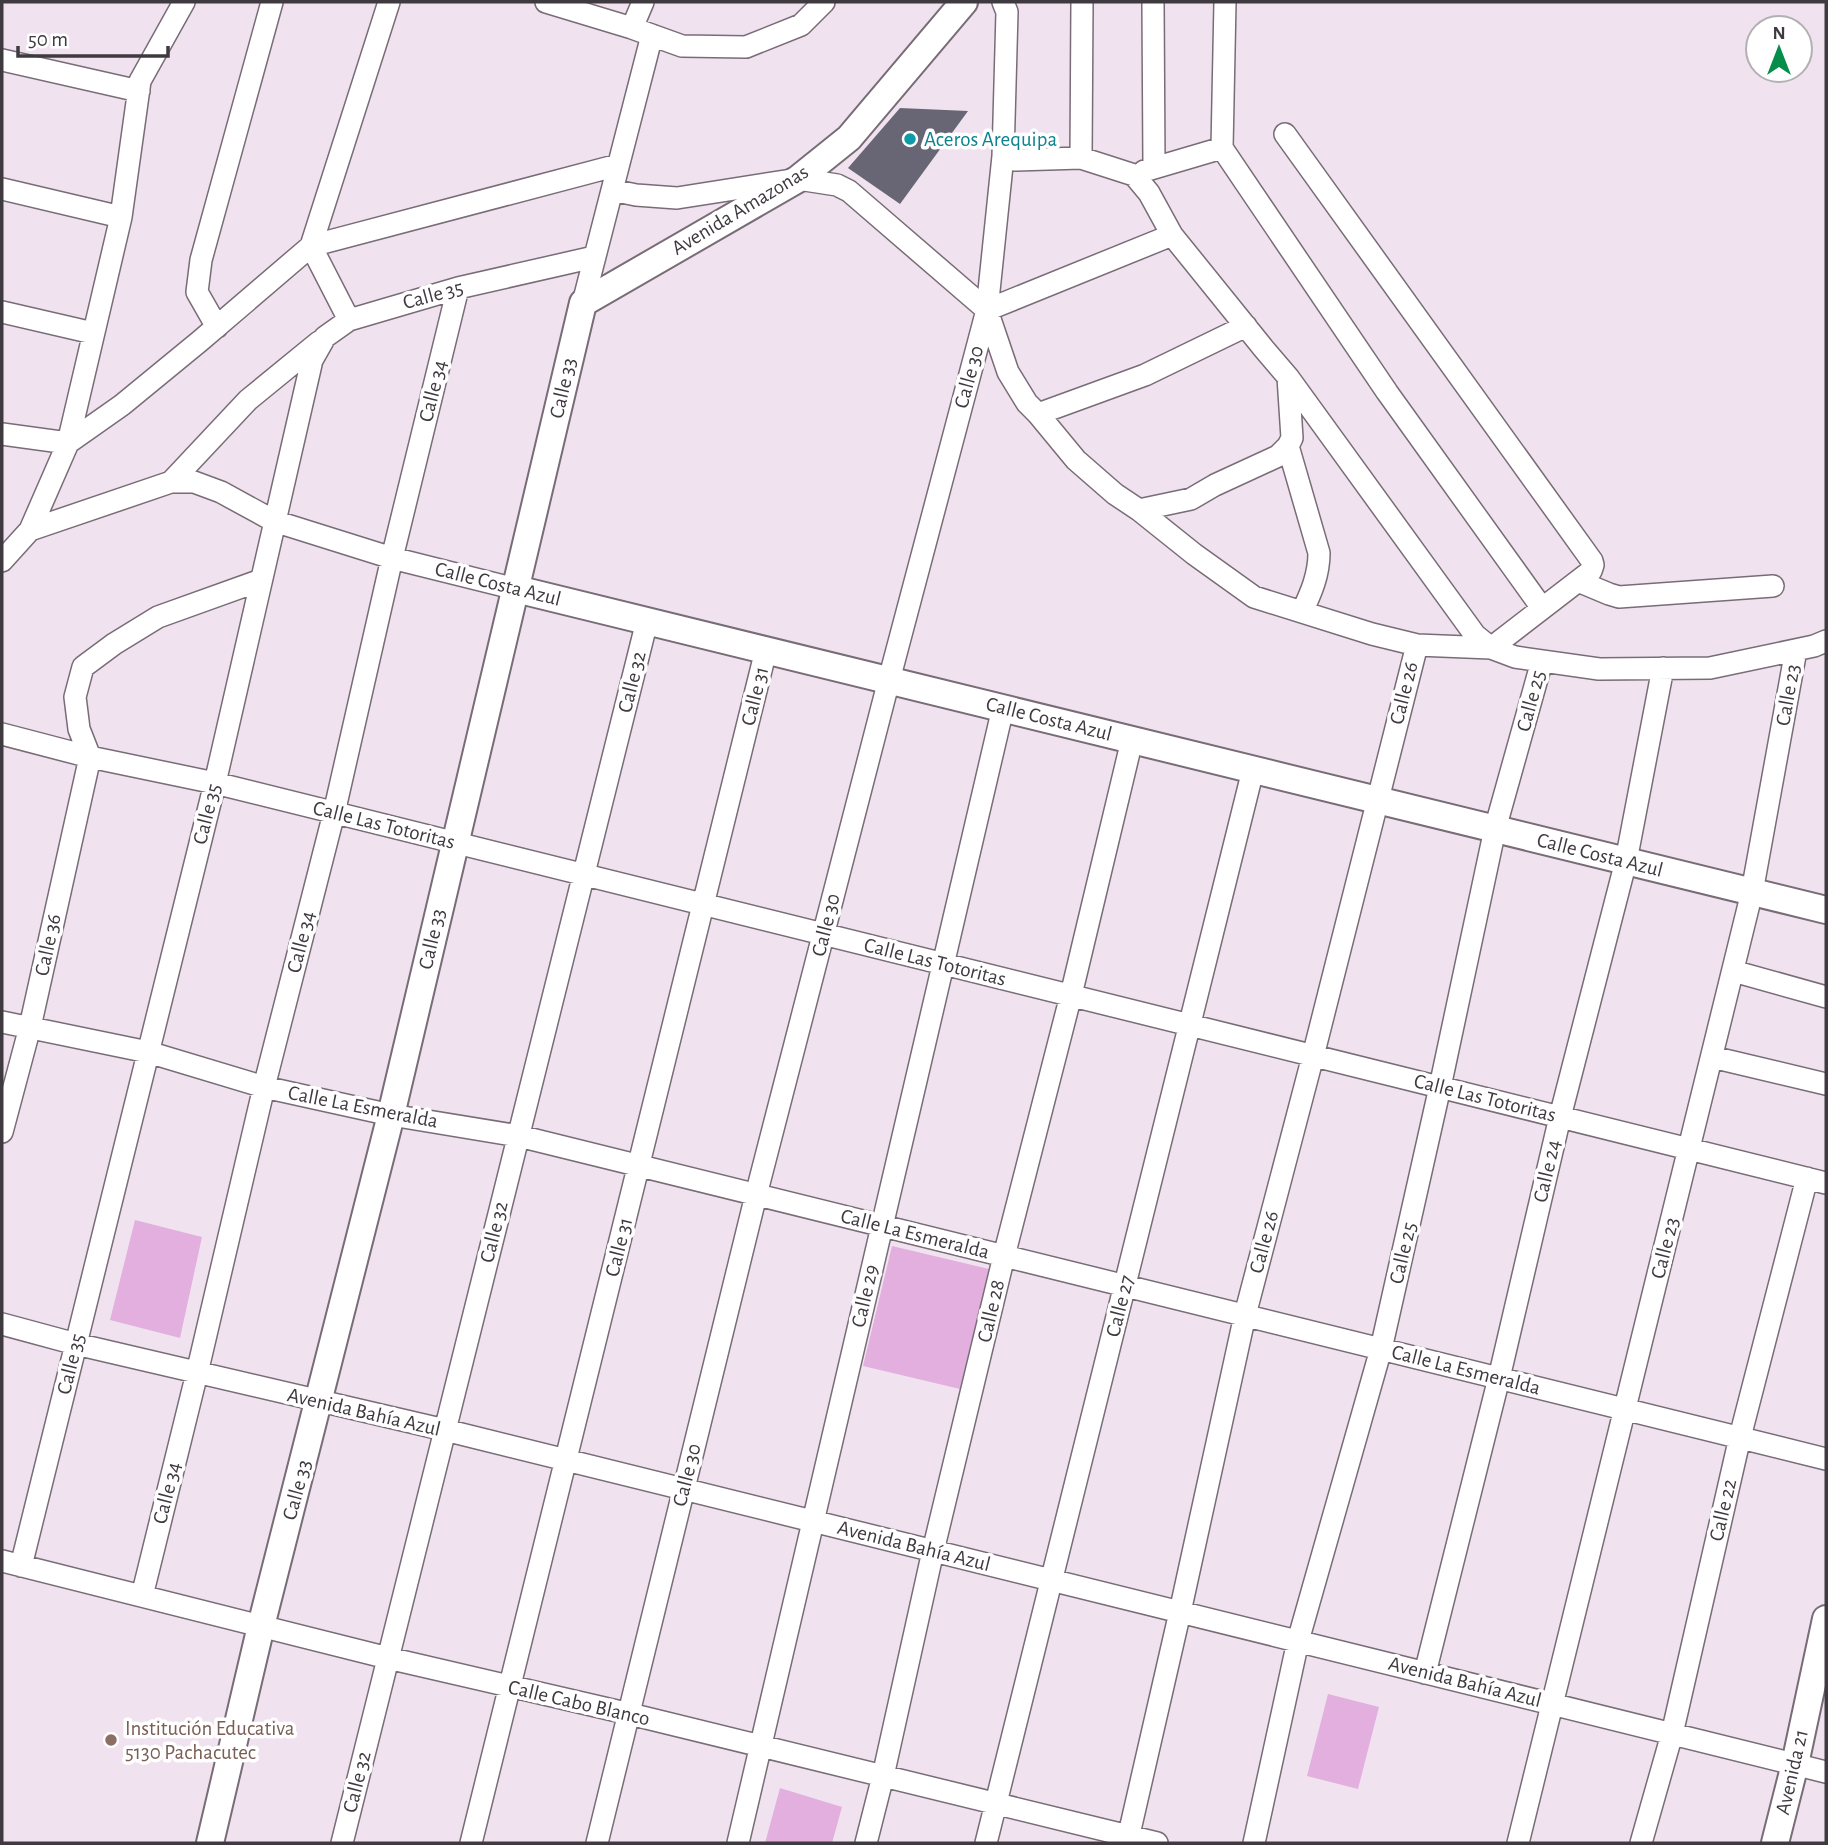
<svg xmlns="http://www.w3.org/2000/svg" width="1828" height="1845" viewBox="0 0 1828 1845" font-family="'Alegreya Sans',sans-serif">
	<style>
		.green { fill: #e2afdf }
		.building { fill: #686674 }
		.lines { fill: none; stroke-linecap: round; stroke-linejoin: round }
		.minor-casing { stroke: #786c77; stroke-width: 24 }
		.tertiary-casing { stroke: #786c77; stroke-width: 30 }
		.minor { stroke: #fff; stroke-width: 21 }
		.tertiary { stroke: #fff; stroke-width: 26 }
		.culture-dot { fill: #0f9aa8; stroke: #fff; stroke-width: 2.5 }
		.education-dot { fill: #8d6e63; stroke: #fff; stroke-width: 2.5 }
		.labels { text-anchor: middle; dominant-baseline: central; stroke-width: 7; stroke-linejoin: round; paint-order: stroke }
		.culture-label { font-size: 21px; fill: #0d838f; stroke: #fff; text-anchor: start }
		.street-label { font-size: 21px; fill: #3f3a3f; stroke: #fff }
		.education-label { font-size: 21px; fill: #785e54; stroke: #fff; text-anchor: start }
	</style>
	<rect width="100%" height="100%" fill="#f0e3ef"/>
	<path class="green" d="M 135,1220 L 202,1237 L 180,1338 L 110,1320 Z
		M 892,1246 L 989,1269 L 960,1389 L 863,1366 Z
		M 1328,1694 L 1379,1707 L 1358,1789 L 1307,1776 Z
		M 780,1788 L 842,1807 L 832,1843 L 765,1843 Z"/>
	<path class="building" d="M 900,108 L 968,111 L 900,204 L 848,168 Z"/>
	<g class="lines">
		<defs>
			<path id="minor" d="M 546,2 L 632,28 L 682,46 L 746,47 L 801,25 L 824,2
				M 1153,2 L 1154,167
				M 1225,2 L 1222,148 L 1387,392 L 1542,608
				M 632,28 L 643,2
				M 2,60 L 139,91
				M 1003,156 L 1015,160 L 1081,158 L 1134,175 L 1149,193 L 1172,235 L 1264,349 L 1288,377 L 1475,635 L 1491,648 L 1515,657 L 1599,669 L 1710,668 L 1814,646 L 1826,641
				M 1081,158 L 1082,2
				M 1144,171 L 1222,148
				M 2,189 L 121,217
				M 612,190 L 636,195 L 677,198 L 798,179 L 837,185 L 849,191 L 987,310 L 1008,372 L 1027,403 L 1038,414 L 1076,460 L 1115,494 L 1139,510 L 1194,554 L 1254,597 L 1372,634 L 1417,645 L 1491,648 L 1591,571 L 1593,565 L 1592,561 L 1285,134
				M 583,303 L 652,35
				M 987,310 L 1172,235
				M 2,312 L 93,333
				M 349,320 L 311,246 L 389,2
				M 217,327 L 197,292 L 201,260 L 272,2
				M 1038,414 L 1145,375 L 1246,326
				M 2,434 L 68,443 L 122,405 L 200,341 L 311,246 L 618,165
				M 1288,446 L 1319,553 C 1319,575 1311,593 1302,612
				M 171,482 L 248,400 L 319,342
				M 1139,510 L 1191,499 L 1215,485 L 1278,456 L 1288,446 L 1292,438 L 1288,377
				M 30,530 L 171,482 L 194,482 L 221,492 L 274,521 L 392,558 L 516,589
				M 2,561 L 30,530 L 68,443 L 121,217 L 140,81 L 184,2
				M 1578,581 L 1609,594 L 1619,597 L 1773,586
				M 2,734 L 90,757 L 215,783 L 1826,1183
				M 1733,971 L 1826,997
				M 2,1022 L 148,1052 L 264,1087 L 391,1115 L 519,1136 L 1826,1459
				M 1712,1057 L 1826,1084
				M 2,1132 L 30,1027 L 90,757 L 79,729 L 75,697 L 83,667 L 114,644 L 158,617 L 261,580
				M 2,1324 L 76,1344 L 445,1430 L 1826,1772
				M 2,1561 L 388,1658 L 630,1714 L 1157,1843
				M 21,1566 L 215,783 L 312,360 L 325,337 L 349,320 L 458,288 L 594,257
				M 142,1596 L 197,1373 L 264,1087 L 334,813 L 392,558 L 458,288
				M 1425,1673 L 1499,1378 L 1560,1117 L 1626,861 L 1663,668
				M 342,1843 L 647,621
				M 471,1843 L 766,650
				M 597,1843 L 756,1195 L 889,680 L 987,310 L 1003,156 L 1007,12 L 1003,2
				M 738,1843 L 1003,708
				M 866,1843 L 883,1776 L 933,1551 L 1004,1256 L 1071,995 L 1132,740
				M 986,1843 L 1253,770
				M 1127,1843 L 1180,1612 L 1245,1315 L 1313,1056 L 1417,645
				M 1254,1843 L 1298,1641 L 1381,1349 L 1440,1087 L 1495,829 L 1542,661
				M 1518,1843 L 1752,892 L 1796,650
				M 1641,1843 L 1672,1734 L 1740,1437 L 1807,1178"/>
			<path id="tertiary" d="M 516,589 L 1826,910
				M 210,1843 L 261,1626 L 391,1115 L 583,303 L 798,179 L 849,138 L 964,2
				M 1775,1843 L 1795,1764 L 1826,1619"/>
		</defs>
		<use href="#minor" class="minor-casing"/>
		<use href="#tertiary" class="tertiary-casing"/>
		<use href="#minor" class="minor"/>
		<use href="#tertiary" class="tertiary"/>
	</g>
	<circle class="culture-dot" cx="910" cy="139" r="7"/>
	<circle class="education-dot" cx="111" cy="1740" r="7"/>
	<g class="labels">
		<g class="culture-label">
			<text x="924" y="139">Aceros Arequipa</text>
		</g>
		<g class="street-label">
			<text transform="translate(740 210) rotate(-31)">Avenida Amazonas</text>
			<text transform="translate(433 295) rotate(-15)">Calle 35</text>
			<text transform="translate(969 377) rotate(-75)">Calle 30</text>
			<text transform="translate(563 388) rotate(-77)">Calle 33</text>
			<text transform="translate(433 391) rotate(-76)">Calle 34</text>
			<text transform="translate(498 584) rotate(14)">Calle Costa Azul</text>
			<text transform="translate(632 682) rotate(-76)">Calle 32</text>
			<text transform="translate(1404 693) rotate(-76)">Calle 26</text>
			<text transform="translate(1788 695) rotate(-80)">Calle 23</text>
			<text transform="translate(755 696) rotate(-76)">Calle 31</text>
			<text transform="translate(1531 701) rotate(-75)">Calle 25</text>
			<text transform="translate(1049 719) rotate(14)">Calle Costa Azul</text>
			<text transform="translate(207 814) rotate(-76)">Calle 35</text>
			<text transform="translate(384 825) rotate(14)">Calle Las Totoritas</text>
			<text transform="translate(1600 855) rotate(14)">Calle Costa Azul</text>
			<text transform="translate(826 925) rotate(-76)">Calle 30</text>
			<text transform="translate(432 939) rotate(-77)">Calle 33</text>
			<text transform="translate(301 942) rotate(-76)">Calle 34</text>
			<text transform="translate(48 945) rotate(-78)">Calle 36</text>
			<text transform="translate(935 962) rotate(14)">Calle Las Totoritas</text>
			<text transform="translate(1485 1098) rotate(14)">Calle Las Totoritas</text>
			<text transform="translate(363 1107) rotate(11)">Calle La Esmeralda</text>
			<text transform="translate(1547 1171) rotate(-77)">Calle 24</text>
			<text transform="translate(494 1232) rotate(-76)">Calle 32</text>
			<text transform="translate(915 1234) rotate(14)">Calle La Esmeralda</text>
			<text transform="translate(1264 1242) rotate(-75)">Calle 26</text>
			<text transform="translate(619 1247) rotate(-76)">Calle 31</text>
			<text transform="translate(1665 1248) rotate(-76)">Calle 23</text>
			<text transform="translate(1403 1253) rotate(-77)">Calle 25</text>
			<text transform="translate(865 1296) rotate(-77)">Calle 29</text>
			<text transform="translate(1120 1306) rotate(-76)">Calle 27</text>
			<text transform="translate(991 1311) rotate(-77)">Calle 28</text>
			<text transform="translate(71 1364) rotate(-76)">Calle 35</text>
			<text transform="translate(1466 1370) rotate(14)">Calle La Esmeralda</text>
			<text transform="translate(364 1412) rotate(13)">Avenida Bahía Azul</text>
			<text transform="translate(687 1475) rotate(-76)">Calle 30</text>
			<text transform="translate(297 1490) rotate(-75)">Calle 33</text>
			<text transform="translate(167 1493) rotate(-76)">Calle 34</text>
			<text transform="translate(1723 1510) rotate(-77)">Calle 22</text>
			<text transform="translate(914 1546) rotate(14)">Avenida Bahía Azul</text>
			<text transform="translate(1465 1682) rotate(14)">Avenida Bahía Azul</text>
			<text transform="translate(579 1703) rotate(13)">Calle Cabo Blanco</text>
			<text transform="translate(1792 1772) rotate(-77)">Avenida 21</text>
			<text transform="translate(357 1782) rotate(-76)">Calle 32</text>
		</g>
		<g class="education-label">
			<text x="125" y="1728">Institución Educativa<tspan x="125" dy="24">5130 Pachacutec</tspan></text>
		</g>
	</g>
	<rect width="1828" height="1845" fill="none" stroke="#3f3a3f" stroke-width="7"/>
	<g transform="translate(1779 49)"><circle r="33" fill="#ffffff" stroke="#b2b0b2" stroke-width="2"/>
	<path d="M0-5L12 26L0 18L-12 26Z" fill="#048d4b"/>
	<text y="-10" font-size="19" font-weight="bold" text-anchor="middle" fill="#3f3a3f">N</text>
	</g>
	<path d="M18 46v10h150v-10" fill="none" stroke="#3f3a3f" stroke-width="3.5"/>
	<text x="28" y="46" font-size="21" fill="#3f3a3f" stroke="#ffffff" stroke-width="5" paint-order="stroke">50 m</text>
</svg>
